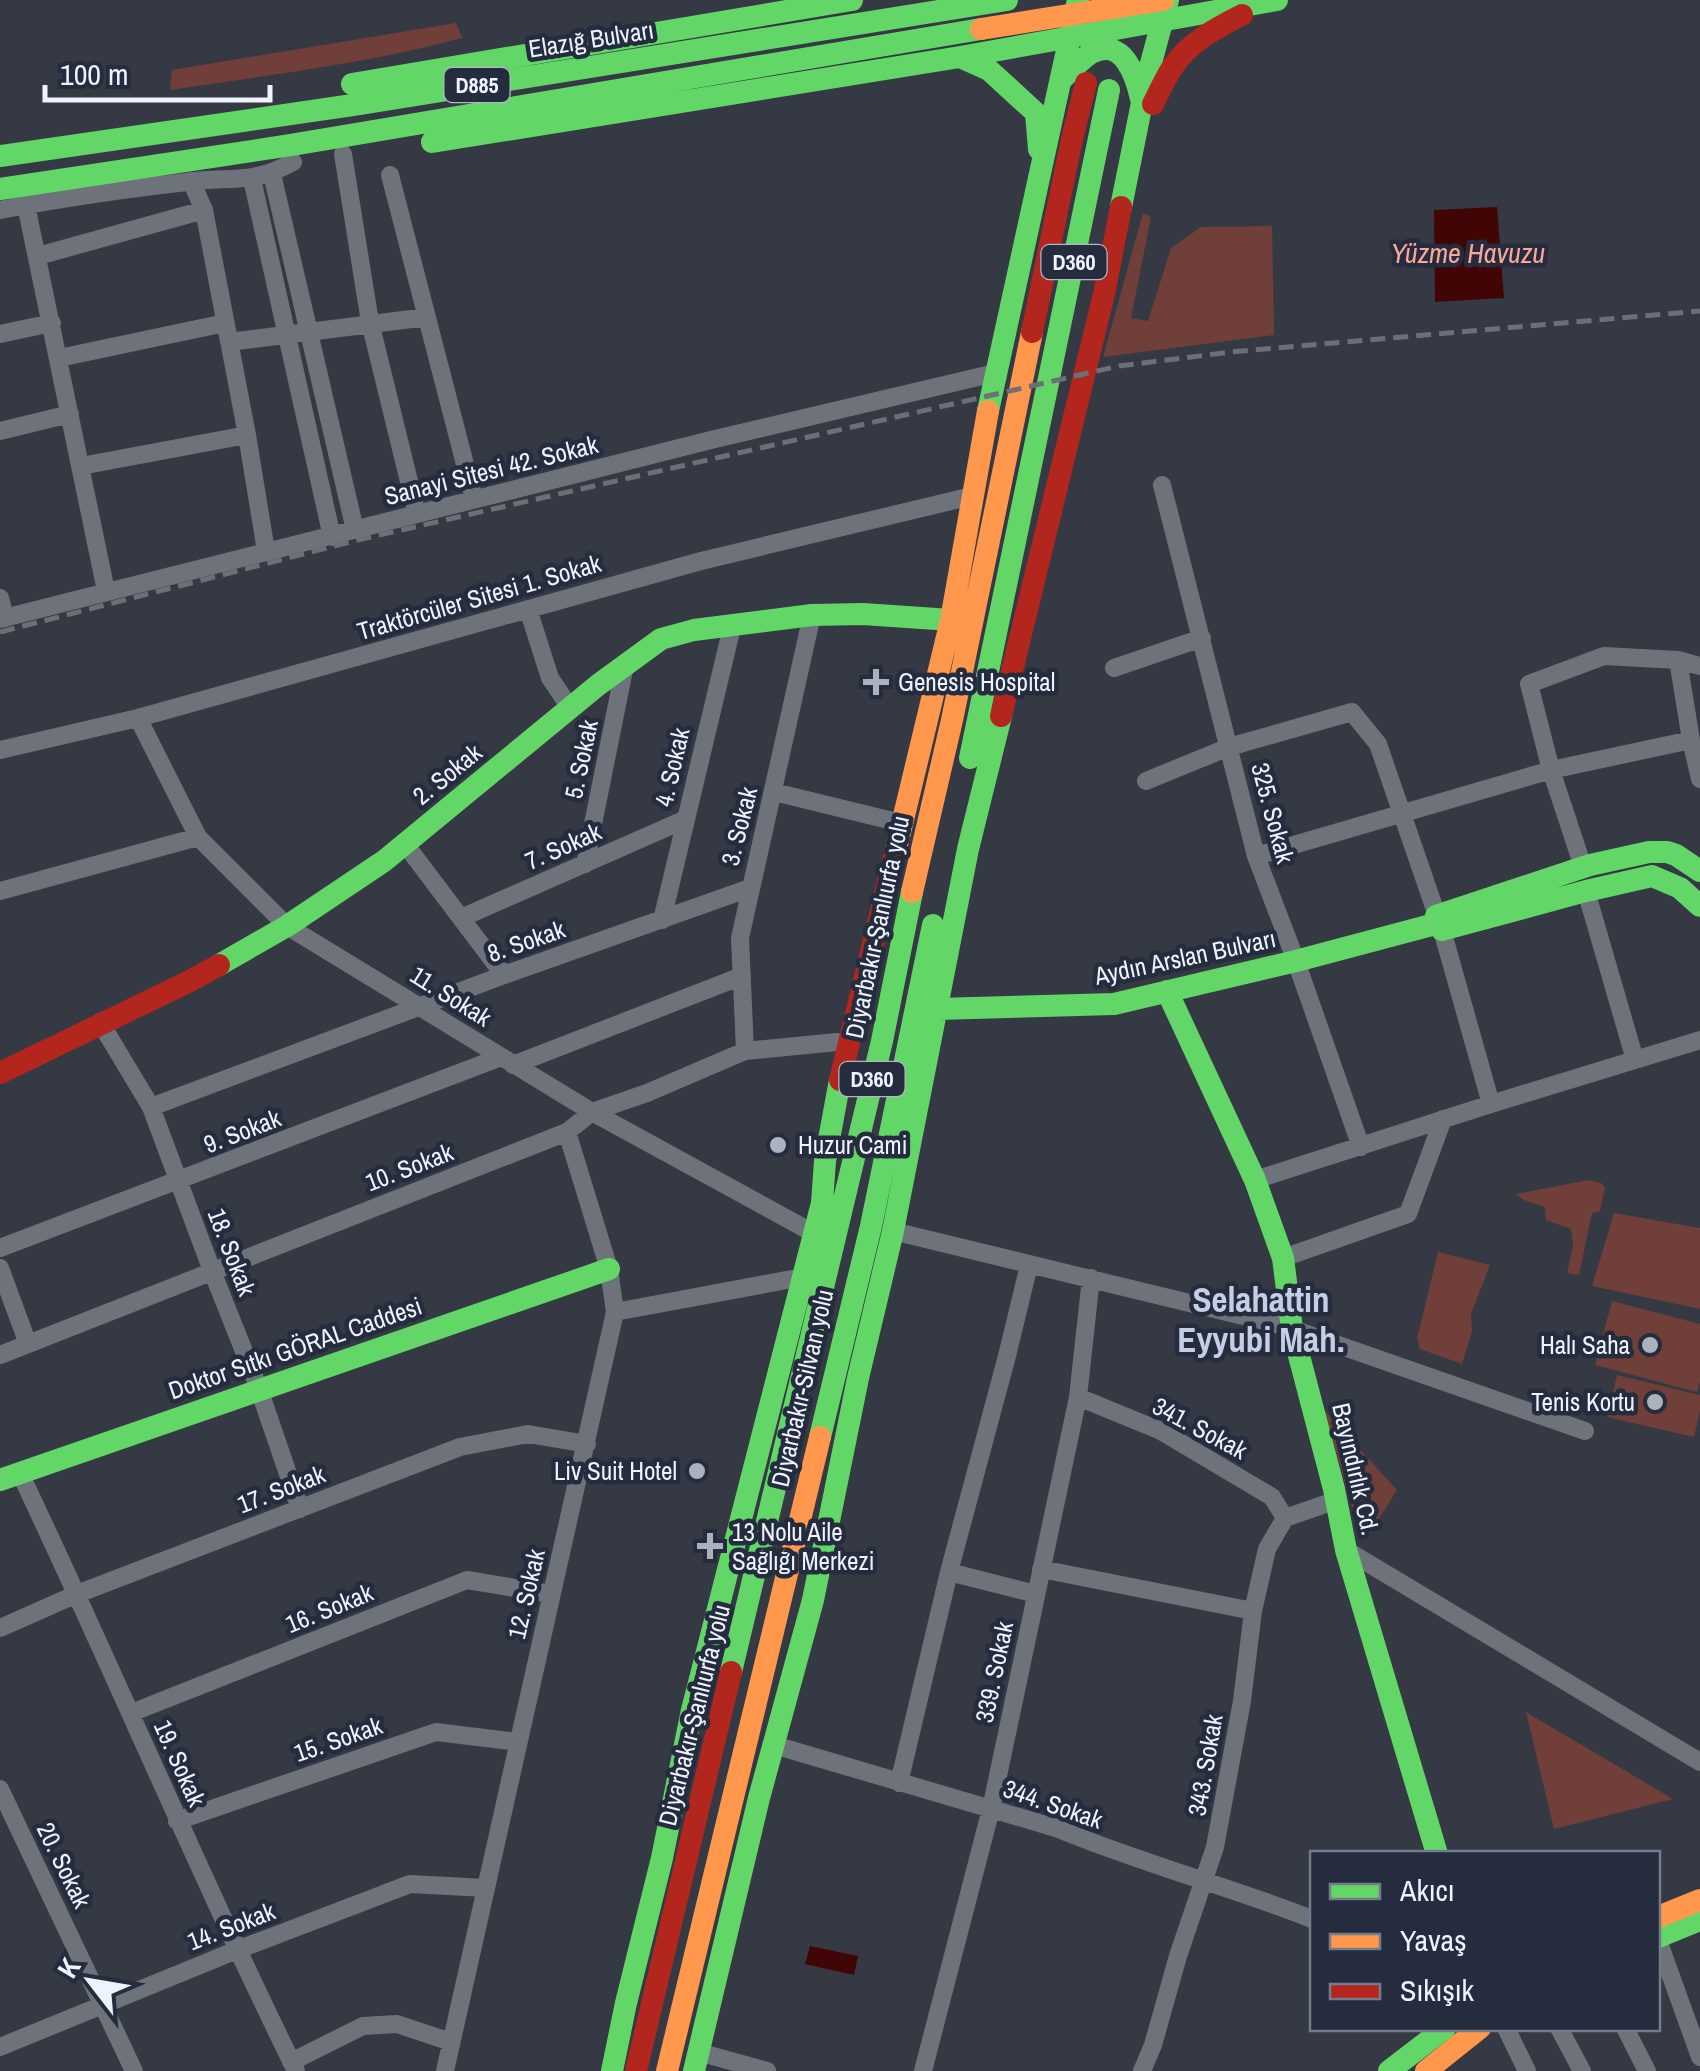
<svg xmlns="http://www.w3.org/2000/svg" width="1700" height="2071" viewBox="0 0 1700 2071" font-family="'Archivo Narrow',sans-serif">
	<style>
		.green { fill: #703f39 }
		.water { fill: #410506 }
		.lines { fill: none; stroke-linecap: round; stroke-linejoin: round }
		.street { stroke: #6d727b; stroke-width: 18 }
		.fast { stroke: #63d668; stroke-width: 22 }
		.slow { stroke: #ff974d; stroke-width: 22 }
		.jam { stroke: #b3261e; stroke-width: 22 }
		.rail { stroke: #6b6f78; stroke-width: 5; stroke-dasharray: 15 8; stroke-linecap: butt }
		.poi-dot { fill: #acb2bd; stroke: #242c3e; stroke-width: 4 }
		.labels { text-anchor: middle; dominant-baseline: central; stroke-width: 9; stroke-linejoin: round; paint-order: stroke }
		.shield { fill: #242c3e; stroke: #b1b7c5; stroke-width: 2.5 }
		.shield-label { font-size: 22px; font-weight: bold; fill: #edf3ff }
		.street-label { font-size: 25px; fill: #edf3ff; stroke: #242c3e }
		.poi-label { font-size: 25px; fill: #edf3ff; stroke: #242c3e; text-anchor: start }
		.water-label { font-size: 28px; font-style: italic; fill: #fba698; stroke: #242c3e }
		.district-label { font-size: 35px; font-weight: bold; fill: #c4cfe6; stroke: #242c3e }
	</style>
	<rect width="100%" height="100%" fill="#343943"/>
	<path class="green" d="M 456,23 L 462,38 C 367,64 268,75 170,90 L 172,70 Z
		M 1143,213 L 1151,217 L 1131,318 L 1148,321 L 1171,248 L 1201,227 L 1272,226 L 1274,335 L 1103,357 Z
		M 1589,1180 L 1601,1183 L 1605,1187 L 1600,1211 L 1592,1213 L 1579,1275 L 1567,1273 L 1573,1245 L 1571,1229 L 1546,1220 L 1545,1207 L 1524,1200 L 1516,1194 Z
		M 1614,1213 L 1700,1228 L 1700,1309 L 1592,1286 Z
		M 1438,1252 L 1490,1265 L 1471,1314 L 1472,1332 L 1462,1364 L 1420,1349 L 1417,1339 Z
		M 1612,1301 L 1700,1324 L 1700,1382 L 1697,1392 L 1595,1365 Z
		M 1617,1375 L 1700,1395 L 1700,1410 L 1694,1437 L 1607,1417 Z
		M 1324,1410 L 1397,1490 L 1370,1533 L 1361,1538 Z
		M 1526,1712 L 1673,1799 L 1554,1829 Z"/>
	<path class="water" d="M 1497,207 L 1504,298 L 1435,302 L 1434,210 Z
		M 810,1946 L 858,1956 L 854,1975 L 805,1964 Z"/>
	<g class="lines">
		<path class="street" d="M 343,154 L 370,322 L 417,514
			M 272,174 L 355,530
			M 390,175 L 474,499
			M 252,179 L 332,537
			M 191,181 L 204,210 L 247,435 L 266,551
			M 26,205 L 106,591
			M 0,210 C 62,198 125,189 187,182 C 231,176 252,185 293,162
			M 38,256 L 204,210
			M 0,334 L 52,323
			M 229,342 L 427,317
			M 59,358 L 225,323
			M 0,431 L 70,414
			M 81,466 L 247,435
			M 1162,485 L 1256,856 L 1296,961 L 1361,1147
			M 0,598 L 5,618
			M 528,609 L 550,678 L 571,709
			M 0,619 L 715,439 L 995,373
			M 1678,660 L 1691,740 L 1700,779
			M 1114,668 L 1202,638
			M 138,718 L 198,837 L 287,926 L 592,1112 L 815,1234
			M 0,750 L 138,718 L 701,561 L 972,496
			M 1146,781 L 1229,747 L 1352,712 L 1378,744 L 1442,930 L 1491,1104
			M 774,792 L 901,823
			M 405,844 L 504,975
			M 1256,856 L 1551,770 L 1691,740
			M 585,864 L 625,665
			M 1583,867 L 1551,770 L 1529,684 L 1604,656 L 1678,660 L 1700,666
			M 0,891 L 198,837
			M 1586,891 L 1635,1060
			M 461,918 L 686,819
			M 662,920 L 732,627
			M 100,1022 L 151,1107 L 212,1271 L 259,1389 L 300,1509
			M 745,1051 L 740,938 L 812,615
			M 513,1065 L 742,976
			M 151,1107 L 504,975 L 750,888
			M 1255,1180 L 1491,1104 L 1700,1040
			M 893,1231 L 1284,1326 L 1585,1431
			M 0,1248 L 501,1057
			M 1283,1258 L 1408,1214 L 1443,1119
			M 0,1268 L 28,1344
			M 615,1312 L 803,1277
			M 0,1355 L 567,1132 L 592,1112 L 647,1093 L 745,1051 L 837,1042
			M 1078,1397 L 1161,1431 L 1272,1497 L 1285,1518
			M 20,1473 C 114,1671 199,1874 296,2071
			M 1346,1550 L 1700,1762
			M 1041,1569 L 1253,1611
			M 949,1572 L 1036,1594
			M 0,1628 L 77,1594 L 460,1447 L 528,1434 L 587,1444
			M 131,1713 L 467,1580 L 551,1594
			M 774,1745 L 1056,1828 C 1140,1863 1228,1886 1312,1919
			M 899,1783 L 949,1572 L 1007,1356 L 1029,1265
			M 0,1789 L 134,2071
			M 177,1821 L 436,1732 L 518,1742
			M 1658,1940 L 1700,2057
			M 1506,2028 L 1527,2071
			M 1559,2028 L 1582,2071
			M 1625,2028 L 1647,2071
			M 0,2047 L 237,1950 L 410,1884 L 486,1888
			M 698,2052 L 767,2071
			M 291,2062 L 363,2026 L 397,2024 L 451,2042
			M 445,2071 L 615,1312 L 609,1269 L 567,1132
			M 923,2071 L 991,1809 L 1078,1397 L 1091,1278
			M 1142,2071 L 1153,2045 L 1178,1956 L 1215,1847 L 1242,1701 L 1253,1611 L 1267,1549 L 1285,1518 L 1337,1500"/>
		<path class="fast" d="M 960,57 L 989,70 L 1036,113 L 1039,149
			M 1061,80 C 1071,71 1080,60 1091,53 C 1123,36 1136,76 1141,99
			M 352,84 L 852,0
			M 432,142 L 960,57 L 1277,0
			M 0,156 L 353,105 L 1007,0
			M 0,189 L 291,145 L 981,29
			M 1121,207 L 1147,78 L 1168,0
			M 988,411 L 1078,0
			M 970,758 L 1109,90
			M 1436,916 L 1590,865 L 1649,852 L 1667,852 L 1676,855 L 1700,871
			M 1442,930 L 1586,891 L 1652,876 L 1680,888 L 1700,906
			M 219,965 L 287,926 L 384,861 L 598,685 L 661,639 L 694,630 L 812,615 L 863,614 L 951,620
			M 1167,991 L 1255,1180 L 1283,1258 L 1292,1329 L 1334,1489 L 1346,1550 L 1437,1854
			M 937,1009 L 1114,1004 L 1296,961 L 1439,923
			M 820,1437 L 871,1226 L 933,925
			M 0,1480 L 609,1269
			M 731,1672 L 882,1041 L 912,892
			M 1658,1937 L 1700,1920
			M 612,2071 L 626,2003 L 662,1858 L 692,1710 L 822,1203 L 825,1161 L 840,1080
			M 694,2071 L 759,1798 L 813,1600 L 858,1378 L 893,1231 L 968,849 L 1001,716
			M 1389,2071 L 1445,2028"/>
		<path class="slow" d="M 981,29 L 1163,0
			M 896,849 L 951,620 L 988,411
			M 912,892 L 952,720 L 1032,332
			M 1658,1917 L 1700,1900
			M 667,2071 L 820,1437
			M 1426,2071 L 1480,2028"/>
		<path class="jam" d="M 1153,104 C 1159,92 1165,79 1172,68 C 1188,43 1216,28 1242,15
			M 1032,332 L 1072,139 L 1086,83
			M 1001,716 L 1104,294 L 1121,207
			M 0,1073 L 190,981 L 219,965
			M 840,1080 L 896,849
			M 636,2071 L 731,1672"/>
		<path class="rail" d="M 0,632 L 362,539 L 1119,366 L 1231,352 L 1700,311"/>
	</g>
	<g class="poi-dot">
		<path d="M871 667h10v10h10v10h-10v10h-10v-10h-10v-10h10z"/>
		<circle cx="778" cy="1145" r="10"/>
		<circle cx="1650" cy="1345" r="10"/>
		<circle cx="1655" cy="1402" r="10"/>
		<circle cx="697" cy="1471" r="10"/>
		<path d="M705 1531h10v10h10v10h-10v10h-10v-10h-10v-10h10z"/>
	</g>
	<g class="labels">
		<g class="shield">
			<rect x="444.5" y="68" width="65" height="34" rx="8"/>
			<rect x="1041.5" y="245" width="65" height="34" rx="8"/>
			<rect x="839.5" y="1062" width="65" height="34" rx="8"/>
		</g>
		<g class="shield-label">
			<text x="477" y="85">D885</text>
			<text x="1074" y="262">D360</text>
			<text x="872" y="1079">D360</text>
		</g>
		<g class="street-label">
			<text transform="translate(591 39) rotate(-9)">Elazığ Bulvarı</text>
			<text transform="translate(491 470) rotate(-14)">Sanayi Sitesi 42. Sokak</text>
			<text transform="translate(479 597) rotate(-16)">Traktörcüler Sitesi 1. Sokak</text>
			<text transform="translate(581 759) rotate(-78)">5. Sokak</text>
			<text transform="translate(672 767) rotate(-77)">4. Sokak</text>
			<text transform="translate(447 774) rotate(-39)">2. Sokak</text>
			<text transform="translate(1273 813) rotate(75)">325. Sokak</text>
			<text transform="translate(739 826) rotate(-76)">3. Sokak</text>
			<text transform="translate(563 846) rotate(-24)">7. Sokak</text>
			<text transform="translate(877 927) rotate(-78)">Diyarbakır-Şanlıurfa yolu</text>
			<text transform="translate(526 941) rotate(-19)">8. Sokak</text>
			<text transform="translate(1185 957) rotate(-12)">Aydın Arslan Bulvarı</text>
			<text transform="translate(451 996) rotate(32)">11. Sokak</text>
			<text transform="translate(242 1131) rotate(-21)">9. Sokak</text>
			<text transform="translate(409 1167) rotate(-21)">10. Sokak</text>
			<text transform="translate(232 1252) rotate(69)">18. Sokak</text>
			<text transform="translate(295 1348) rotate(-19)">Doktor Sıtkı GÖRAL Caddesi</text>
			<text transform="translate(802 1388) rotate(-77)">Diyarbakır-Silvan yolu</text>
			<text transform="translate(1200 1428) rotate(28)">341. Sokak</text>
			<text transform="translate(1356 1469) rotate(77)">Bayındırlık Cd.</text>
			<text transform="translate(281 1489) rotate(-21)">17. Sokak</text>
			<text transform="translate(526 1594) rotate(-77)">12. Sokak</text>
			<text transform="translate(329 1608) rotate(-22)">16. Sokak</text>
			<text transform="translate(994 1672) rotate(-78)">339. Sokak</text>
			<text transform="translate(694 1715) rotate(-76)">Diyarbakır-Şanlıurfa yolu</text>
			<text transform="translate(338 1739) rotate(-19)">15. Sokak</text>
			<text transform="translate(180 1763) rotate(66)">19. Sokak</text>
			<text transform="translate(1205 1765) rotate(-80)">343. Sokak</text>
			<text transform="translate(1053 1804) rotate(19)">344. Sokak</text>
			<text transform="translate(64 1865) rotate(64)">20. Sokak</text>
			<text transform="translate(231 1926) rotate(-21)">14. Sokak</text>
		</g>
		<g class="poi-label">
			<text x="898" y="682">Genesis Hospital</text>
			<text x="798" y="1145">Huzur Cami</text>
			<text x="1630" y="1345" text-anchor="end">Halı Saha</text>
			<text x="1635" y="1402" text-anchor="end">Tenis Kortu</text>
			<text x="677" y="1471" text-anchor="end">Liv Suit Hotel</text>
			<text x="732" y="1532">13 Nolu Aile<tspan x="732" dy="29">Sağlığı Merkezi</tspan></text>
		</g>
		<g class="water-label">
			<text x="1468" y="253">Yüzme Havuzu</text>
		</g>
		<g class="district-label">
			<text x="1261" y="1299">Selahattin<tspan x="1261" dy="40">Eyyubi Mah.</tspan></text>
		</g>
	</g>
	<rect x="1310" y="1851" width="350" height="180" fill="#242c3e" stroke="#747c8b" stroke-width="2.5"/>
	<rect x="1330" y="1884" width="50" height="15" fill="#63d668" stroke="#747c8b" stroke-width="2.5"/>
	<text x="1400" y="1901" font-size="30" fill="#edf3ff">Akıcı</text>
	<rect x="1330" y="1934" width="50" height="15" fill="#ff974d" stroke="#747c8b" stroke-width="2.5"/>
	<text x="1400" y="1951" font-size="30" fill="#edf3ff">Yavaş</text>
	<rect x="1330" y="1984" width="50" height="15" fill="#b3261e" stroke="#747c8b" stroke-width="2.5"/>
	<text x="1400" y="2001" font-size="30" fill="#edf3ff">Sıkışık</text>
	<g transform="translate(90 1981) rotate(301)" stroke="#242c3e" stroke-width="8" paint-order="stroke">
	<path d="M0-8L18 38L0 25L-18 38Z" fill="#edf3ff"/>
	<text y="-15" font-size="28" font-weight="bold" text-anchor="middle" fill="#edf3ff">K</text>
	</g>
	<path d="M45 85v15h225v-15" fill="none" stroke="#edf3ff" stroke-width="5"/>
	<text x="60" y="85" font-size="30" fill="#edf3ff" stroke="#242c3e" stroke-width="8" paint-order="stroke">100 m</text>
</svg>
